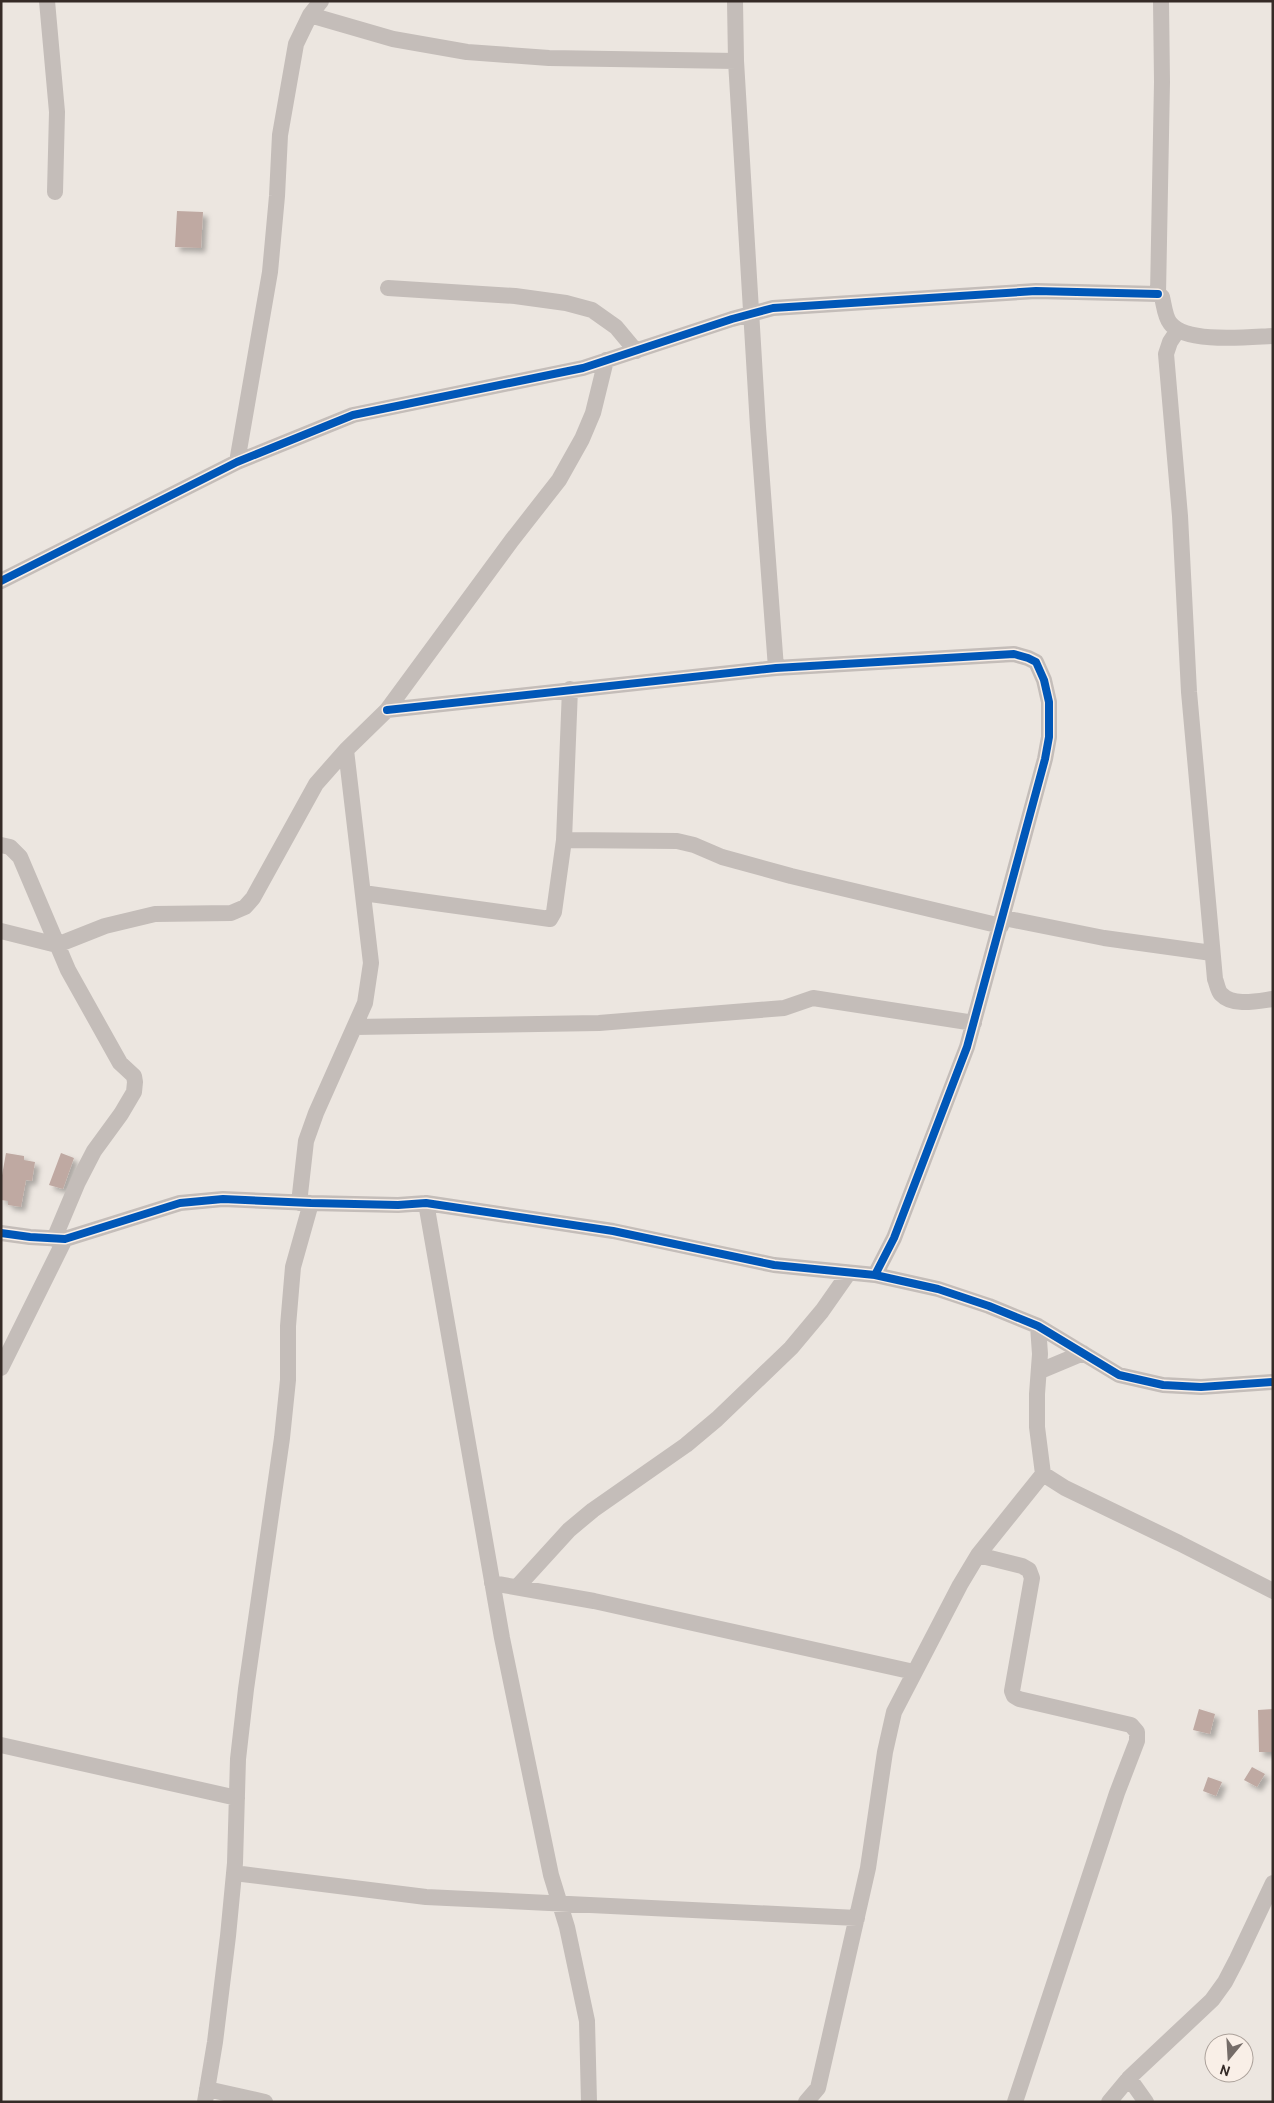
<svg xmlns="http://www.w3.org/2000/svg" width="1274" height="2103" viewBox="0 0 1274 2103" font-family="Cabin,sans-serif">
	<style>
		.building { fill: #bfa9a2; filter: url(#shadow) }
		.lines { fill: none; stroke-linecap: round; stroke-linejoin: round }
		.minor { stroke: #c4bdb9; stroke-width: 16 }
		.cycleway-casing { stroke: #f9efe7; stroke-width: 11 }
		.cycleway { stroke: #0057b8; stroke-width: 8 }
	</style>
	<defs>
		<filter id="shadow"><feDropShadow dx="4.5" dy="4.5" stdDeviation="2.5" flood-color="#0004"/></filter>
	</defs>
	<rect width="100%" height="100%" fill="#ece6e0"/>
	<path class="building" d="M 177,211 L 203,212 L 201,248 L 175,247 Z
		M 6,1153 L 24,1156 L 24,1160 L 35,1162 L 32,1181 L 26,1180 L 21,1207 L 8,1205 L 8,1201 L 1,1200 L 1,1181 Z
		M 61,1153 L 74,1158 L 63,1189 L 49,1185 Z
		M 1199,1709 L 1215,1714 L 1210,1734 L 1193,1730 Z
		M 1273,1709 L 1273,1752 L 1259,1752 L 1258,1710 Z
		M 1252,1767 L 1265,1774 L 1257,1787 L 1244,1780 Z
		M 1208,1777 L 1222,1782 L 1216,1796 L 1203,1791 Z"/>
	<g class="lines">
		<path class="minor" d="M 47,1 L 57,112 L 55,192
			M 735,1 L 736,61 L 758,427 L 776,668
			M 1161,1 L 1162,82 L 1158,294 L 1162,297 C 1164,305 1165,317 1170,323 C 1185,344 1249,337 1273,336
			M 310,15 L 393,39 L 467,52 L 549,58 L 736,61
			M 388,288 L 515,296 L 566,303 L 592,310 L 616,327 L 636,351
			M 1178,330 L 1170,342 L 1166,354 L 1180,516 L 1189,692 L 1215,979 C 1217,984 1218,991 1221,994 C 1233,1007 1258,1001 1273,999
			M 237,462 L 270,272 L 277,196 L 280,135 L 296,44 L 310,15 L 321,1
			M 1,581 L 237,462 L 353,415 L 583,368 L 732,319 L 773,308 L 1036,291 L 1158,294
			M 387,710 L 776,668 L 1014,654 L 1028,658 L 1036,662 L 1044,680 L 1049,702 L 1049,737 L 1045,759 L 967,1047 L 894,1238 L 875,1275
			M 564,840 L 677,841 L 694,845 L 722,857 L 791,876 L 1001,926
			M 1,845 L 10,847 L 20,857 L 68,970 L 120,1063 L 134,1076 L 135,1082 L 134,1092 L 121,1114 L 94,1151 L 78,1182 L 54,1239
			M 363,893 L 550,919 L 554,912 L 564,840 L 570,689
			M 1004,918 L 1104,938 L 1212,953
			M 1,931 L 57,945 L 105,926 L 155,914 L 231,913 L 245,907 L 253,898 L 316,784 L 346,750 L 387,710 L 512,540 L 559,480 L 582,439 L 593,413 L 606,360
			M 355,1027 L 599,1023 L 784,1008 L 813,998 L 974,1023
			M 299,1203 L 306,1141 L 316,1113 L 365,1003 L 371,963 L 346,750
			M 426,1203 L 502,1638 L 551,1875 L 567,1927 L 587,2021 L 589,2102
			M 1,1233 L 30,1237 L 65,1239 L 180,1203 L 223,1199 L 311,1203 L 398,1205 L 426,1203 L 613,1231 L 774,1265 L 875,1275 L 938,1289 L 989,1306 L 1038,1326 L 1119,1375 L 1163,1385 L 1201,1387 L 1273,1382
			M 1038,1326 L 1040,1354 L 1037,1394 L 1037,1427 L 1043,1474 L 1065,1488 L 1179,1543 L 1273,1591
			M 1,1368 L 65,1239
			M 1040,1371 L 1083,1353
			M 978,1555 L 1022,1566 L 1029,1570 L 1032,1578 L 1012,1691 L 1014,1696 L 1019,1699 L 1131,1725 L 1137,1732 L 1137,1741 L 1117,1793 L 1015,2102
			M 492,1583 L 594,1601 L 914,1672
			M 517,1587 L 569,1530 L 593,1510 L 686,1445 L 717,1419 L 791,1348 L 822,1311 L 848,1274
			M 1,1745 L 237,1798
			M 234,1873 L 426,1897 L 857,1918
			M 1129,2078 L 1146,2102
			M 207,2089 L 265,2102
			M 205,2102 L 215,2042 L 228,1936 L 235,1863 L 238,1759 L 246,1689 L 282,1438 L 288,1380 L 288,1326 L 293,1267 L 311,1203
			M 806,2102 L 818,2088 L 868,1868 L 885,1752 L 894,1712 L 960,1585 L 978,1555 L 1043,1474
			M 1109,2102 L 1129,2078 L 1212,2000 L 1225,1982 L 1237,1959 L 1273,1883"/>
		<defs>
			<path id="cycleway" d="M 1,581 L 237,462 L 353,415 L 583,368 L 732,319 L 773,308 L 1036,291 L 1158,294
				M 387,710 L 776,668 L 1014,654 L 1028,658 L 1036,662 L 1044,680 L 1049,702 L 1049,737 L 1045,759 L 967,1047 L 894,1238 L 875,1275
				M 1,1233 L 30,1237 L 65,1239 L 180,1203 L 223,1199 L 311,1203 L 398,1205 L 426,1203 L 613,1231 L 774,1265 L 875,1275 L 938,1289 L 989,1306 L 1038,1326 L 1119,1375 L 1163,1385 L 1201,1387 L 1273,1382"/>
		</defs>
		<use href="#cycleway" class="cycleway-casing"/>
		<use href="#cycleway" class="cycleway"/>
	</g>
	<rect width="1274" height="2103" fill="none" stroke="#352b27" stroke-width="5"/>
	<g transform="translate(1229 2058) rotate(198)"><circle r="24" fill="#f9efe7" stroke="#aba19a"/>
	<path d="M0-4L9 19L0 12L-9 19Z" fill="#756c68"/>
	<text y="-8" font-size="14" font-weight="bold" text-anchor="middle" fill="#352b27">N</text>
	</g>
</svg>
